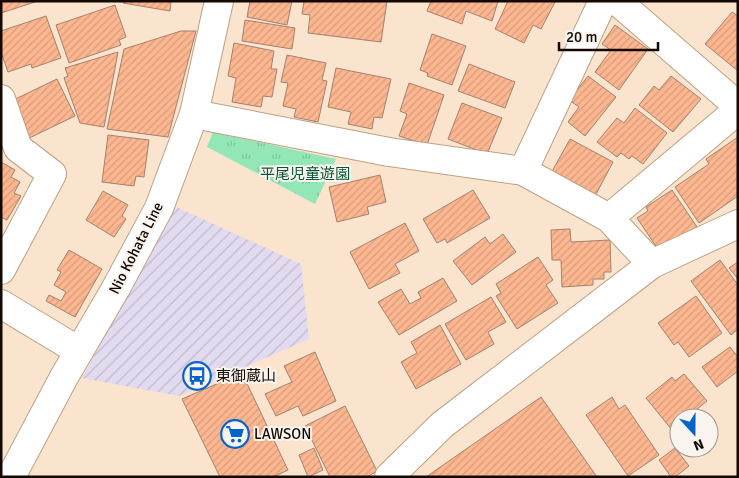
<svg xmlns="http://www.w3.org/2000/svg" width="739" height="478" viewBox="0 0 739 478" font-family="Signika,'Noto Sans JP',sans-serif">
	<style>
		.industrial { fill: url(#industrial-furrows) }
		.park { fill: url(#park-tufts) }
		.building { fill: url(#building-hatch); stroke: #a3826f }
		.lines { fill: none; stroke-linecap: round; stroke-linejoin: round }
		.street-casing { stroke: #bca186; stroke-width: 30 }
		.secondary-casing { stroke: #bca186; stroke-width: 30 }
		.street { stroke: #fff; stroke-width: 28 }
		.secondary { stroke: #fff; stroke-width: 28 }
		.labels { text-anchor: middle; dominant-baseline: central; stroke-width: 4; stroke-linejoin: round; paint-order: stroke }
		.park-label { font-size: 15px; fill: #065533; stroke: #faf4ef }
		.street-label { font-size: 15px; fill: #130902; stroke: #faf4ef }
		.poi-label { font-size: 15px; fill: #130902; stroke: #faf4ef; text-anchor: start }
	</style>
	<defs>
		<pattern id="industrial-furrows" width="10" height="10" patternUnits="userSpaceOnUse" patternTransform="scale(1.25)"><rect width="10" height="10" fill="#e2daef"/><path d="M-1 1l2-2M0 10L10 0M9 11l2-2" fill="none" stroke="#c1bacb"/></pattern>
		<pattern id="park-tufts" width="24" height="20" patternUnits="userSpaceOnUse" patternTransform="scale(1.25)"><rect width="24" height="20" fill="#93e7b6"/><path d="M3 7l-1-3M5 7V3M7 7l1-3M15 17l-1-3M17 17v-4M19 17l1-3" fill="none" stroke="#7ec59b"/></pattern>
		<pattern id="building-hatch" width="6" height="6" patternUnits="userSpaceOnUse" patternTransform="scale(1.25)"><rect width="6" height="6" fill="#fdb790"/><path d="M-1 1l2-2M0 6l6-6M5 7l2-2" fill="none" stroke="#d89c7b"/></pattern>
	</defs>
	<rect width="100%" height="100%" fill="#fbe4cd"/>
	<path class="industrial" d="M 174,206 L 301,264 L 309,339 L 179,396 L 82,378 Z"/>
	<path class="park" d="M 213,132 L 336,159 L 315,204 L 207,147 Z"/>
	<path class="building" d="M 1,1 L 38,1 L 1,13 Z
		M 123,1 L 171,1 L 170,11 L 123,3 Z
		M 250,1 L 292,1 L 287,25 L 247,17 Z
		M 304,1 L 387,1 L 381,42 L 308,33 L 310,15 L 302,14 Z
		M 431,1 L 498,1 L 492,21 L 466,11 L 462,24 L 427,11 Z
		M 508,1 L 554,1 L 555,2 L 541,29 L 533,25 L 524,43 L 495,29 Z
		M 115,5 L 126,37 L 119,40 L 121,45 L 69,63 L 56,25 Z
		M 732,12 L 738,16 L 738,71 L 705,44 Z
		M 46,16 L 61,58 L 32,68 L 31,64 L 8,72 L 1,52 L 1,31 Z
		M 245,20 L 295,28 L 292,49 L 242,41 Z
		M 615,25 L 648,49 L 619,90 L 595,72 L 611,50 L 602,44 Z
		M 181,31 L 196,31 L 168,137 L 107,129 L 124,49 Z
		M 432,34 L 466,46 L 452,85 L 427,76 L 428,73 L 420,70 Z
		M 234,43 L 274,51 L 271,69 L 277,69 L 272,97 L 263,96 L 261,107 L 232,102 L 236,78 L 228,76 Z
		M 118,52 L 104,127 L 80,123 L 64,78 L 68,76 L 65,68 Z
		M 287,55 L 326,63 L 322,80 L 327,81 L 318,122 L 294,117 L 296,109 L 283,106 L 288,83 L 281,82 Z
		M 469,64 L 515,82 L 505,108 L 458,91 Z
		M 336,68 L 391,79 L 382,118 L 374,117 L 372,129 L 348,124 L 351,112 L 328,107 Z
		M 588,76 L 616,97 L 585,136 L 568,122 L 579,107 L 569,100 Z
		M 671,76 L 701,99 L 673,132 L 639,105 L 654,86 L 659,90 Z
		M 57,79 L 75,116 L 25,140 L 7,103 Z
		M 409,83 L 444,95 L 427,145 L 399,136 L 407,114 L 400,111 Z
		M 462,103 L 502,118 L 487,154 L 448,139 Z
		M 635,108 L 667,133 L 643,164 L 632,156 L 629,159 L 621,153 L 617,157 L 597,142 L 617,118 L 624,123 Z
		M 108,135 L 149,140 L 144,177 L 136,176 L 134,186 L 102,182 Z
		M 738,137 L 738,196 L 699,223 L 675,187 L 709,164 L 706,159 Z
		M 570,139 L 613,162 L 594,198 L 550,175 Z
		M 1,162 L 15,170 L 11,177 L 20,182 L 14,193 L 21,196 L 7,220 L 1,217 Z
		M 380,175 L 386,202 L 367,207 L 369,214 L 337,222 L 329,187 Z
		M 473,190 L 490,218 L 447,243 L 445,239 L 437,243 L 423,219 Z
		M 672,190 L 697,227 L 660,252 L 637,218 L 648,211 L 646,207 Z
		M 103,191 L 128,205 L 122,216 L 126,219 L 114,237 L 86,220 Z
		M 405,223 L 419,251 L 395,264 L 400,273 L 369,289 L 350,252 Z
		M 570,229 L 571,242 L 610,240 L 611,272 L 604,272 L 604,279 L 593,279 L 593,285 L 562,287 L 561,260 L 552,260 L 551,230 Z
		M 503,234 L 516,252 L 472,285 L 453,261 L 485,237 L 490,244 Z
		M 69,250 L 102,269 L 75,317 L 46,301 L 49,295 L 61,301 L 66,292 L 54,285 L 61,272 L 57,270 Z
		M 538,257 L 553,280 L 546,285 L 558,303 L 517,329 L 496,296 L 501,293 L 496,284 Z
		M 720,260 L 738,285 L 738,329 L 731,335 L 691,281 Z
		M 738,262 L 738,279 L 729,268 Z
		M 443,278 L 457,301 L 399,335 L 378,302 L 401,289 L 410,304 L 421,298 L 418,292 Z
		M 696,296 L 722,333 L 689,357 L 678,342 L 674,345 L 658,323 Z
		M 491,297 L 506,322 L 488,332 L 494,344 L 466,360 L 445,324 Z
		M 440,325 L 461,364 L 416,389 L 401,362 L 417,353 L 411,342 Z
		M 730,347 L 738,357 L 738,371 L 717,387 L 702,367 Z
		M 315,352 L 336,401 L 303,416 L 298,406 L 276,416 L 265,394 L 292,382 L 284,366 Z
		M 242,373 L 288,470 L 273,477 L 220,477 L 182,399 Z
		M 684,374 L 707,401 L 686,418 L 679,418 L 679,424 L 672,430 L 646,398 L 672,377 L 675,381 Z
		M 541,397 L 597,477 L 426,477 Z
		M 612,397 L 619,409 L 625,405 L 659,455 L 628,476 L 586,415 Z
		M 345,406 L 377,471 L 367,477 L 330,477 L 305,426 Z
		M 314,448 L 323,470 L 308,477 L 299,455 Z
		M 675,448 L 689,466 L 675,477 L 671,477 L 659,460 Z"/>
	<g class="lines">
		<defs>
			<path id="street" d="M 617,1 L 738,106
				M 1,99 L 18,148 L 52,174 L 1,270
				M 194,114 L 389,152 L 523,171 L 609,218 L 652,264
				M 523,171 L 603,1
				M 609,218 L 738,110
				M 1,304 L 79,351
				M 389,477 L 442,425 L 652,264 L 738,224"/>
			<path id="secondary" d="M 11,477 L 64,377 L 116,288 L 159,208 L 194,114 L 219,1"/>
		</defs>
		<use href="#street" class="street-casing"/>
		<use href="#secondary" class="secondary-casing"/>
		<use href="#street" class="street"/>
		<use href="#secondary" class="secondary"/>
	</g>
	<defs>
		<symbol id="bus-ring" viewBox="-11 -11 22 22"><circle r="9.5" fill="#faf4ef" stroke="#0462cb" stroke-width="1.5"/><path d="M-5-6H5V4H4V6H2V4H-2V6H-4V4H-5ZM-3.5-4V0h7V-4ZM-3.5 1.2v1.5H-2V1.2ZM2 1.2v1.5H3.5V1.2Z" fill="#0462cb"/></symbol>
		<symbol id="supermarket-ring" viewBox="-11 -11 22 22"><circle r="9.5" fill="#faf4ef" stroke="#0462cb" stroke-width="1.5"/><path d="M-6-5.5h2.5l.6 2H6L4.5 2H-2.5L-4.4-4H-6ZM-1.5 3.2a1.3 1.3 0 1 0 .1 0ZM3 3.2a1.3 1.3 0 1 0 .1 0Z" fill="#0462cb"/></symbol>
	</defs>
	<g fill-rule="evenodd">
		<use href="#bus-ring" x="181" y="360" width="32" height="32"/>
		<use href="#supermarket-ring" x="219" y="418" width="32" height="32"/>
	</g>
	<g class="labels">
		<g class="park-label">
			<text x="305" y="174">平尾児童遊園</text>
		</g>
		<g class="street-label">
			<text transform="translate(136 248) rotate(-63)">Nio Kohata Line</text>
		</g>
		<g class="poi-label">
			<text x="216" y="376">東御蔵山</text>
			<text x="254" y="434">LAWSON</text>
		</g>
	</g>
	<rect width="739" height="478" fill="none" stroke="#130902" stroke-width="5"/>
	<g transform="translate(694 433) rotate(159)"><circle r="24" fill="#faf4ef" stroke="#9e9690"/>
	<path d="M0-4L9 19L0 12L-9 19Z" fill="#0462cb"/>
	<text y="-8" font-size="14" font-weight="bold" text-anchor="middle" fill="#130902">N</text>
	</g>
	<path d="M559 42v8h99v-8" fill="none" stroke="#130902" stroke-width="2.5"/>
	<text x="566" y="42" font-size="15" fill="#130902" stroke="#faf4ef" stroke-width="4" paint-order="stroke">20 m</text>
</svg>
